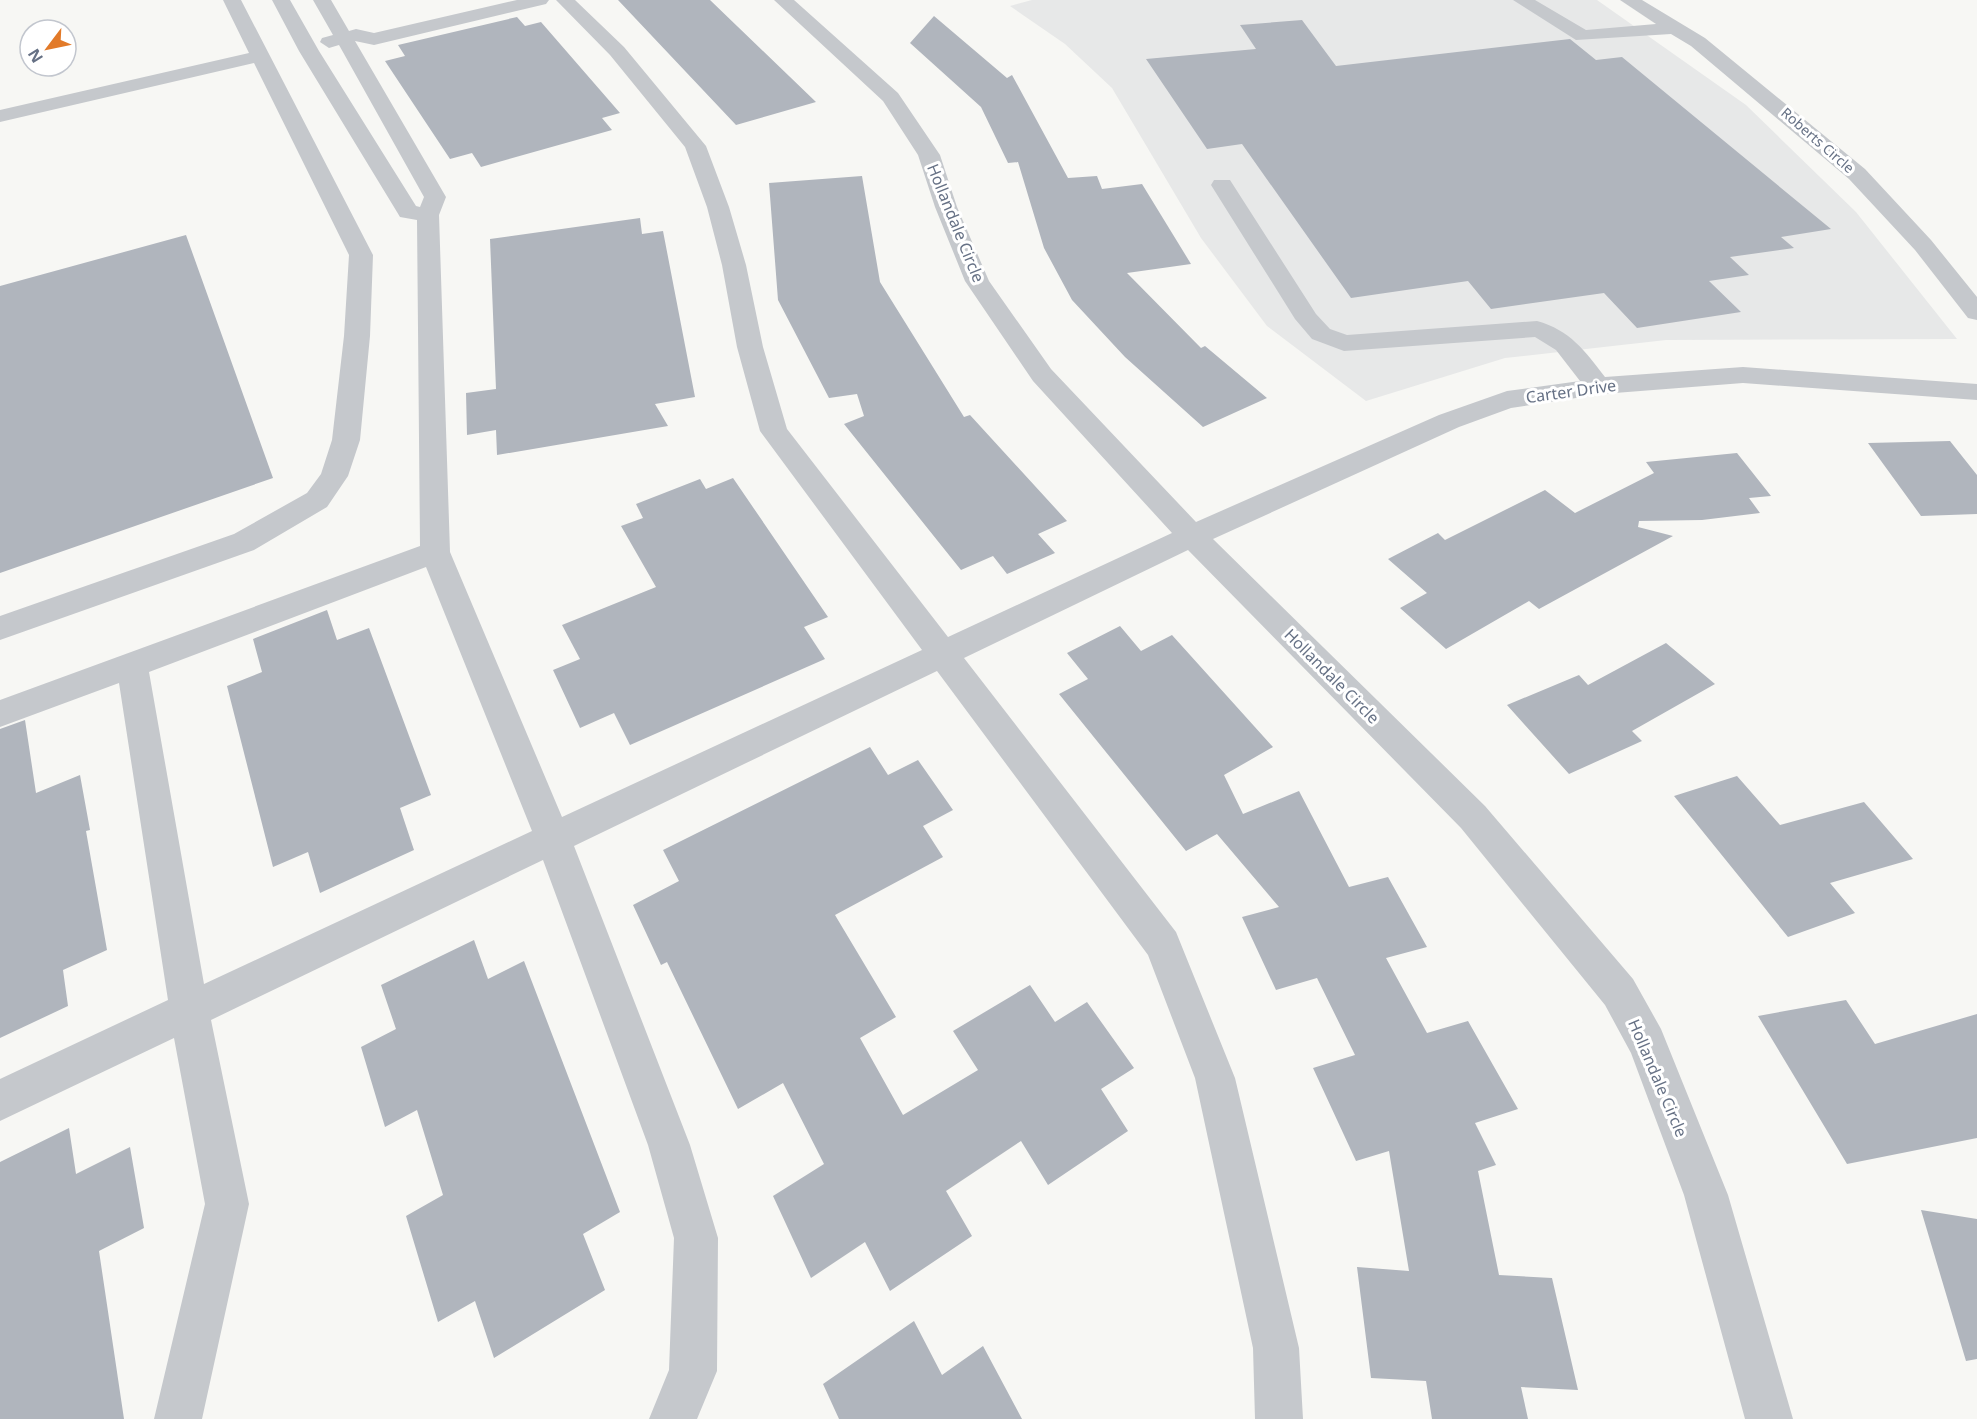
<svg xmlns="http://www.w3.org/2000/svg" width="1977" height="1419" viewBox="0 0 1977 1419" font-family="'Noto Sans',sans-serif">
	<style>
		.built { fill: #e7e8e8 }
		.building { fill: #b0b5bd }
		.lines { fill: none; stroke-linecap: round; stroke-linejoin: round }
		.minor { fill: #c5c8cc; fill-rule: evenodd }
		.labels { text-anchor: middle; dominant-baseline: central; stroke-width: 6; stroke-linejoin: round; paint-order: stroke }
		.far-street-label { font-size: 14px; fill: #667185; stroke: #fff }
		.street-label { font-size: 16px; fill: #667185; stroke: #fff }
	</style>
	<rect width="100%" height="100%" fill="#f7f7f4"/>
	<path class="built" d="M 1032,0 L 1597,0 L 1746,105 L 1856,212 L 1957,339 L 1666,340 L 1505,358 L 1366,401 L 1267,326 L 1201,238 L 1112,88 L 1065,44 L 1010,6 Z"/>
	<path class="building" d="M 618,0 L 710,0 L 816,102 L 736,125 Z
		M 934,16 L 1007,78 L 1012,75 L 1068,178 L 1097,176 L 1102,189 L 1142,184 L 1191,264 L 1127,273 L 1201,348 L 1205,346 L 1267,398 L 1203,427 L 1125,357 L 1072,300 L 1044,248 L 1018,162 L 1008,163 L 981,107 L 910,43 Z
		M 517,17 L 525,26 L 541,22 L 620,113 L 602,118 L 612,130 L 481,167 L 472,153 L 450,159 L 385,61 L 405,56 L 398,45 Z
		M 1302,20 L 1336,66 L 1570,39 L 1596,60 L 1622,57 L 1831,229 L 1781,237 L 1794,248 L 1730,257 L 1749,275 L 1709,281 L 1741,312 L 1637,328 L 1604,293 L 1491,309 L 1468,281 L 1351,298 L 1242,144 L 1207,149 L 1146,59 L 1256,49 L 1240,25 Z
		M 862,176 L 880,282 L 964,417 L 970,415 L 1067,521 L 1038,534 L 1055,553 L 1007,574 L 993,556 L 961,570 L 844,424 L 864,416 L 857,394 L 829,398 L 778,300 L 769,183 Z
		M 640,218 L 642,234 L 663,231 L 695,397 L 655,404 L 668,426 L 497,455 L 496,430 L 467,435 L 466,393 L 496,389 L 490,239 Z
		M 186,235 L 273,478 L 0,573 L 0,286 Z
		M 1950,441 L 1977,475 L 1977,514 L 1921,516 L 1868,443 Z
		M 1737,453 L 1771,496 L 1749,498 L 1760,513 L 1702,520 L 1639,521 L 1638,527 L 1673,536 L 1539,609 L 1529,601 L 1446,649 L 1400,608 L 1427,593 L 1388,559 L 1438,533 L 1445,540 L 1545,490 L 1575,513 L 1654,473 L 1646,462 Z
		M 733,478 L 828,617 L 804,627 L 825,659 L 630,745 L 614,713 L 580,728 L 553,670 L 580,659 L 562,625 L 656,587 L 621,526 L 643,518 L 636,504 L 700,479 L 706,489 Z
		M 327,610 L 337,640 L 369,628 L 431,795 L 400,808 L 414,850 L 320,893 L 308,852 L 273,867 L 227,686 L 262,672 L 253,639 Z
		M 1120,626 L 1141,651 L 1172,635 L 1273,747 L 1224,775 L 1243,814 L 1299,791 L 1349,887 L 1388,877 L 1427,947 L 1386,958 L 1427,1033 L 1468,1021 L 1518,1109 L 1475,1123 L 1496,1165 L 1478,1171 L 1499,1275 L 1552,1278 L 1578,1390 L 1521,1387 L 1528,1419 L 1432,1419 L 1426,1381 L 1371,1378 L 1357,1267 L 1409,1271 L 1389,1151 L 1356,1161 L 1313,1068 L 1355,1055 L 1317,978 L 1276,990 L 1242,917 L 1279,907 L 1217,834 L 1186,851 L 1059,694 L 1088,679 L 1067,653 Z
		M 1666,643 L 1715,684 L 1632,731 L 1642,741 L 1569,774 L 1507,705 L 1579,675 L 1588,685 Z
		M 25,720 L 36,793 L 80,775 L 90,830 L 86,831 L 107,950 L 63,970 L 68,1006 L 0,1038 L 0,729 Z
		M 870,747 L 888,775 L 918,760 L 953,810 L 923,826 L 943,857 L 835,915 L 896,1017 L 860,1038 L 903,1115 L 978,1070 L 953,1031 L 1030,985 L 1055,1022 L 1087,1002 L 1134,1068 L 1101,1089 L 1128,1131 L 1048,1185 L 1021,1141 L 946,1191 L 972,1236 L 890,1291 L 865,1242 L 811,1278 L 773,1196 L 824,1164 L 783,1083 L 738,1109 L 667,962 L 661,965 L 633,905 L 679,881 L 663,850 Z
		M 1737,776 L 1780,825 L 1864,802 L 1913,859 L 1830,883 L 1855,913 L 1788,937 L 1674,796 Z
		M 474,940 L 488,979 L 524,961 L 620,1212 L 583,1234 L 605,1290 L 494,1358 L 475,1301 L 438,1322 L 406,1216 L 443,1195 L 417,1110 L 385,1127 L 361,1047 L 396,1029 L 381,985 Z
		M 1846,1000 L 1875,1044 L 1977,1014 L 1977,1138 L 1847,1164 L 1758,1016 Z
		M 69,1128 L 76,1174 L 130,1147 L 144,1228 L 99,1251 L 124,1419 L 0,1419 L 0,1162 Z
		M 1921,1210 L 1977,1219 L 1977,1359 L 1966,1361 Z
		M 914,1321 L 942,1375 L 983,1346 L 1022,1419 L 839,1419 L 823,1384 Z"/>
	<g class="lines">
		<path class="minor" d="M 223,0 L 241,0 L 373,255 L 370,336 L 360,440 L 348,476 L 327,507 L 254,550 L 0,640 L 0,616 L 234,534 L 307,493 L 321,474 L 332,440 L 344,336 L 349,255 L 254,63 L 0,122 L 0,110 L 249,53 Z
			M 272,0 L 290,0 L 319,51 L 416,206 L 420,207 L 424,197 L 339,45 L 329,48 L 320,42 L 322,38 L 333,35 L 313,0 L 331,0 L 349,31 L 356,29 L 374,33 L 517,0 L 549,0 L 546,4 L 374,45 L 355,41 L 446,197 L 439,215 L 450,552 L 562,817 L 922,650 L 760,431 L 737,347 L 722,265 L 707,207 L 685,147 L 610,55 L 556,0 L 575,0 L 624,47 L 706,146 L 729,207 L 746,265 L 763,347 L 787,429 L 948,637 L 1172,533 L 1033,381 L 965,281 L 935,207 L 918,155 L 883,101 L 774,0 L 794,0 L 898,93 L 940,155 L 957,207 L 989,281 L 1051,369 L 1196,522 L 1439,415 L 1507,391 L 1580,381 L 1556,350 L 1535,337 L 1344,351 L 1312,339 L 1295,319 L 1211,185 L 1214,180 L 1230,180 L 1316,314 L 1330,329 L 1347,335 L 1537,321 C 1570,330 1585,351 1605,377 L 1743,367 L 1977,384 L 1977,400 L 1743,383 L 1602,394 L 1511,408 L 1459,427 L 1213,539 L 1485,806 L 1633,979 L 1661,1029 L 1728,1195 L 1793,1419 L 1745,1419 L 1684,1195 L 1631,1053 L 1605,1005 L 1461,828 L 1188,550 L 964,658 L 1176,932 L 1235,1078 L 1299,1348 L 1303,1419 L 1255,1419 L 1253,1348 L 1195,1078 L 1148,955 L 937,671 L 574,846 L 690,1145 L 718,1238 L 717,1371 L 697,1419 L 649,1419 L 669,1370 L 674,1238 L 648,1145 L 543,860 L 211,1020 L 249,1204 L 202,1419 L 154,1419 L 205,1204 L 174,1038 L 0,1121 L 0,1079 L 168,1000 L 119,683 L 0,727 L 0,700 L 420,546 L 417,220 L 400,217 L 397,212 L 299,51 ZM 426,567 L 532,831 L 204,984 L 149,672 Z
			M 1513,0 L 1535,0 L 1586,30 L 1656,24 L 1620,0 L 1642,0 L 1705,38 L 1865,169 L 1931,240 L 1977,297 L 1977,320 L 1968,318 L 1915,250 L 1849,179 L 1691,46 L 1671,34 L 1576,40 Z"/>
	</g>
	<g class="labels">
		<g class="far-street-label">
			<text transform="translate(1818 140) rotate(41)">Roberts Circle</text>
		</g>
		<g class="street-label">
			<text transform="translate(956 223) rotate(68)">Hollandale Circle</text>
			<text transform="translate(1571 391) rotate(-8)">Carter Drive</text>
			<text transform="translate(1332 676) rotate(45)">Hollandale Circle</text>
			<text transform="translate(1658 1078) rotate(67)">Hollandale Circle</text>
		</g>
	</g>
	<g transform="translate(48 48) rotate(238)"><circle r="28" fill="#ffffff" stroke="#c2c6ce" stroke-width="1.5"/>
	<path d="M0-4.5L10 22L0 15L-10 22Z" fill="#e27a29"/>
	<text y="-9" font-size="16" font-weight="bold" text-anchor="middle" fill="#667185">N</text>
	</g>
</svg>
